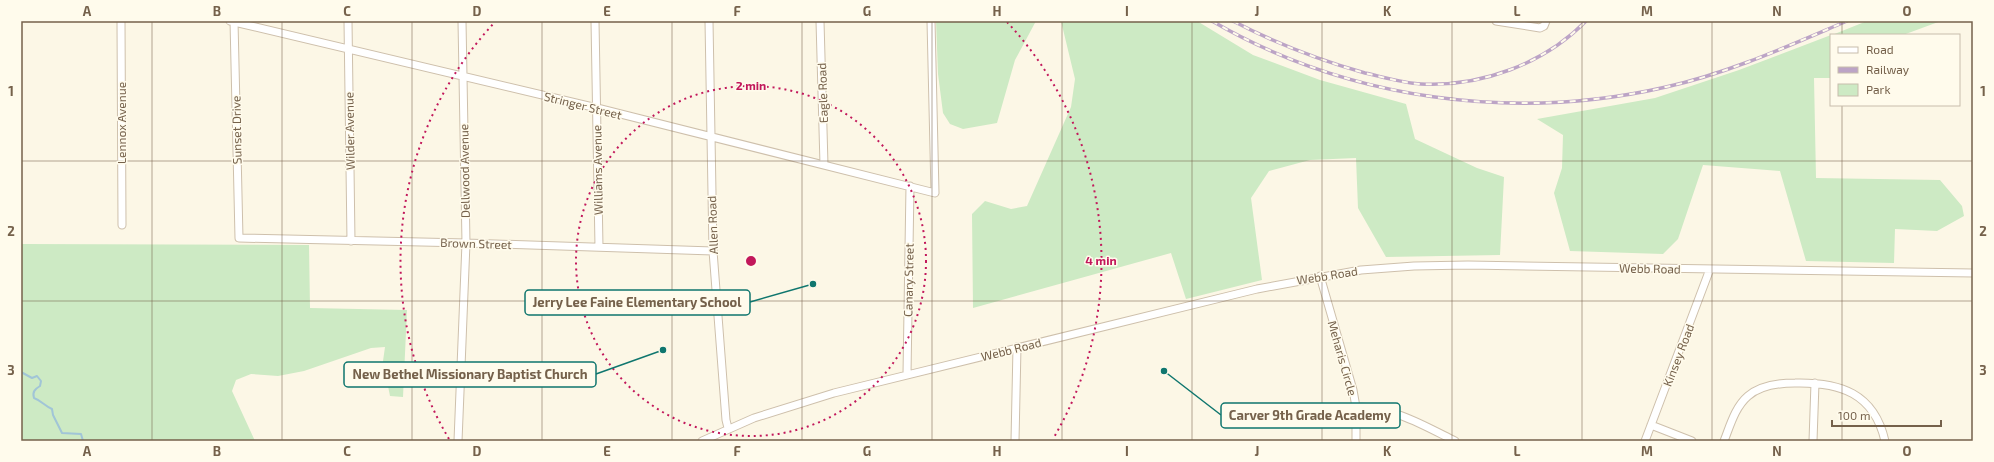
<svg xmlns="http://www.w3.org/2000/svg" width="1994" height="462" viewBox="0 0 1994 462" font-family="'Exo 2',sans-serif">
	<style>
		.green { fill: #cdeac4 }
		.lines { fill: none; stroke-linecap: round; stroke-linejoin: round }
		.stream { stroke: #a1c5d7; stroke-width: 2 }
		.minor-casing { stroke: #cec0ac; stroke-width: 9 }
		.minor { stroke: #fff; stroke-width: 7 }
		.rail-casing { stroke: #bca4c6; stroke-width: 3.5 }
		.rail { stroke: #fffbec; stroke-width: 2; stroke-dasharray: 6; stroke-linecap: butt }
		.grid { fill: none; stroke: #75614b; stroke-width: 1; stroke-opacity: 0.55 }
		.ring { fill: none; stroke: #c2185b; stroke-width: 2; stroke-dasharray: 2 4 }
		.labels { text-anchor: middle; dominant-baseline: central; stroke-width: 3; stroke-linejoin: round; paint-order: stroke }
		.street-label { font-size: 12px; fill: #75614b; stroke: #fffbec }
		.centre { fill: #c2185b; stroke: #fffbec; stroke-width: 2 }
		.ring-label { font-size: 12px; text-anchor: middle; font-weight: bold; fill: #c2185b; stroke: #fffbec; stroke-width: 3; stroke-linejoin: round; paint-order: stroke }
		.leader { fill: none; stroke: #0f766e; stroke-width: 1.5 }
		.callout-dot { fill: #0f766e; stroke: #fffbec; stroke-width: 1.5 }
		.callout { fill: #fffbec; stroke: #0f766e; stroke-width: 1.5 }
		.callout-label { font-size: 13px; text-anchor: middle; font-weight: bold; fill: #75614b }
		.neatline { fill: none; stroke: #75614b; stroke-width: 1.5 }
		.grid-label { font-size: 13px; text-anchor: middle; font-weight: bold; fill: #75614b }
	</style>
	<rect width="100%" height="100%" fill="#fcf7e6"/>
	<path class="green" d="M 936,21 L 1036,21 L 1015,60 L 997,123 L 963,129 L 950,124 L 943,113 L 938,74 Z
		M 1061,21 L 1197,21 L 1253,55 L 1320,80 L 1406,104 L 1415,139 L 1477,168 L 1504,177 L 1500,255 L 1386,257 L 1358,208 L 1356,158 L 1310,160 L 1269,171 L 1251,198 L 1262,280 L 1186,299 L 1171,253 L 973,308 L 972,214 L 985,201 L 1011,209 L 1027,206 L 1071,107 L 1075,79 Z
		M 1867,21 L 1941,21 L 1903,35 L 1832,35 Z
		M 1831,35 L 1831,78 L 1814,78 L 1816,178 L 1940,180 L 1962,206 L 1964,216 L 1937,231 L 1895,229 L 1894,263 L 1806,261 L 1780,171 L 1703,165 L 1678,239 L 1663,254 L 1570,251 L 1554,193 L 1562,168 L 1563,135 L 1537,119 L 1655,98 L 1739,70 Z
		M 21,244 L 309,245 L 310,308 L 407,310 L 403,397 L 390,396 L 383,361 L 385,347 L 371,348 L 304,371 L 278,376 L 251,374 L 236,380 L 232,391 L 255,441 L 21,441 Z"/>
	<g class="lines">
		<path class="stream" d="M 21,372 L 32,378 L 37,376 L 41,381 L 40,386 C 35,389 32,392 34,398 C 42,401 45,406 52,409 L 53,415 L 62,433 L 81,434 L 83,441"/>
		<defs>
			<path id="minor" d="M 121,21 L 122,225
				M 230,21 L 597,108 L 935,193 L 931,21
				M 234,21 L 239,238 L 466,243 L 713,251
				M 348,21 L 351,241
				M 595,21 L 599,247
				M 709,21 L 713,251 L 726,420 L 728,428
				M 820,21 L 824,165
				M 1496,21 L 1540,28 L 1544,26 L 1546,21
				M 1320,276 L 1353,390 L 1356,407 L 1356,441
				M 907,374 L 910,186
				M 1356,407 C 1393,407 1423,425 1455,441
				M 1651,425 L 1692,441
				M 458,441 L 466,243 L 462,21
				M 702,441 L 754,418 L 834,393 L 1257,289 L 1361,270 L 1414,266 L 1468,265 L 1973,273
				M 1015,441 L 1017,347
				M 1645,441 L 1710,269
				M 1724,441 C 1730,426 1735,407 1748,396 C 1761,385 1778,383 1795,383 C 1840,382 1874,393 1885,441
				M 1813,441 L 1815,383"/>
		</defs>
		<use href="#minor" class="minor-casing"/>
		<use href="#minor" class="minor"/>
		<defs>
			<path id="rail" d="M 1212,21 C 1348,100 1514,122 1666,87 C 1729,73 1788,46 1847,21
				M 1233,21 C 1275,43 1319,60 1365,73 C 1383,77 1402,83 1421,84 C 1481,87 1544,64 1586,21"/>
		</defs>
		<use href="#rail" class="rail-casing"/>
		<use href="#rail" class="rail"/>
	</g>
	<path class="grid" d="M 152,21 L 152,441M 282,21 L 282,441M 412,21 L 412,441M 542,21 L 542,441M 672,21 L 672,441M 802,21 L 802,441M 932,21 L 932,441M 1062,21 L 1062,441M 1192,21 L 1192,441M 1322,21 L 1322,441M 1452,21 L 1452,441M 1582,21 L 1582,441M 1712,21 L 1712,441M 1842,21 L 1842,35M 1842,105 L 1842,441M 21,161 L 1973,161M 21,301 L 1973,301"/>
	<g class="ring">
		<circle cx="751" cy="261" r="175"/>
		<path d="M449 439A350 350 0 0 1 495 22M1007 22A350 350 0 0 1 1053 439"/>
	</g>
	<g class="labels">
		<g class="street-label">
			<text transform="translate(822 93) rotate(-92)">Eagle Road</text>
			<text transform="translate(583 105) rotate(14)">Stringer Street</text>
			<text transform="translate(121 123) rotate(-90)">Lennox Avenue</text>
			<text transform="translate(236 130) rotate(-91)">Sunset Drive</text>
			<text transform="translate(349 131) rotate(-91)">Wilder Avenue</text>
			<text transform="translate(597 170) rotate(-91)">Williams Avenue</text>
			<text transform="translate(464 171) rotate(-91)">Dellwood Avenue</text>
			<text transform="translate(712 225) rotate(-92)">Allen Road</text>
			<text transform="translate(476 243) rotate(2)">Brown Street</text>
			<text transform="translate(1650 268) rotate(1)">Webb Road</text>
			<text transform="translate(1327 275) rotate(-9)">Webb Road</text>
			<text transform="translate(908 280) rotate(-89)">Canary Street</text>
			<text transform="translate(1011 349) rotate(-14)">Webb Road</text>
			<text transform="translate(1678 355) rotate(-69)">Kinsey Road</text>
			<text transform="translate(1343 358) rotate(74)">Meharis Circle</text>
		</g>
	</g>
	<circle cx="751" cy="261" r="6" class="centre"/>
	<g class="ring-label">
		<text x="751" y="90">2 min</text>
		<text x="1101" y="265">4 min</text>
	</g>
	<path class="leader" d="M813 284L750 302M663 350L596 374M1164 371L1221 415"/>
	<g class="callout-dot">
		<circle cx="813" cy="284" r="4"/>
		<circle cx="663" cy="350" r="4"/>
		<circle cx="1164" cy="371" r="4"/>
	</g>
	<g class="callout">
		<rect x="525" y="290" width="225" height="25" rx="4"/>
		<rect x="344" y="362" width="252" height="25" rx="4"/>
		<rect x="1221" y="403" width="179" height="25" rx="4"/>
	</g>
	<g class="callout-label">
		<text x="637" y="307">Jerry Lee Faine Elementary School</text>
		<text x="470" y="379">New Bethel Missionary Baptist Church</text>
		<text x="1310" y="420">Carver 9th Grade Academy</text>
	</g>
	<rect width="1994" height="462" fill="none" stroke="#fffbec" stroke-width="44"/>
	<rect x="1830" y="34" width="130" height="72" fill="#fffbec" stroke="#c8bdac"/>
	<rect x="1838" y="47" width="20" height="6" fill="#ffffff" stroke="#c8bdac"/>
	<text x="1866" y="54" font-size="12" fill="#75614b">Road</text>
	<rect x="1838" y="67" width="20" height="6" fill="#bca4c6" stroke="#c8bdac"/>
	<text x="1866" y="74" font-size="12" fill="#75614b">Railway</text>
	<rect x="1838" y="84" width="20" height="12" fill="#cdeac4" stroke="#c8bdac"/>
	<text x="1866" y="94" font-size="12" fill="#75614b">Park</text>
	<path d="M1832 420v6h109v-6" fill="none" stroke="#75614b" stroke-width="2"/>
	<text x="1838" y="420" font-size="12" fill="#75614b" stroke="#fffbec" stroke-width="3" paint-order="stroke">100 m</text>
	<rect x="22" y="22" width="1950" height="418" class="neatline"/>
	<g class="grid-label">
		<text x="87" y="16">A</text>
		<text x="217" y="16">B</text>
		<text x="347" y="16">C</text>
		<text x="477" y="16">D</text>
		<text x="607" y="16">E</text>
		<text x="737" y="16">F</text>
		<text x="867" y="16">G</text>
		<text x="997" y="16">H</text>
		<text x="1127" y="16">I</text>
		<text x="1257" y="16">J</text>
		<text x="1387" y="16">K</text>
		<text x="1517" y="16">L</text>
		<text x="1647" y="16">M</text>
		<text x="1777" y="16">N</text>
		<text x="1907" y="16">O</text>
		<text x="11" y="96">1</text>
		<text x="1983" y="96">1</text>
		<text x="11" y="236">2</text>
		<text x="1983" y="236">2</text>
		<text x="11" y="375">3</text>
		<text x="1983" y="375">3</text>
		<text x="87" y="456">A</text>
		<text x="217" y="456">B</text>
		<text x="347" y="456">C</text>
		<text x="477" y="456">D</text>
		<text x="607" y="456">E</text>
		<text x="737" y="456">F</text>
		<text x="867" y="456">G</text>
		<text x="997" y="456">H</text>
		<text x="1127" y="456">I</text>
		<text x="1257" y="456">J</text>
		<text x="1387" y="456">K</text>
		<text x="1517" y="456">L</text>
		<text x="1647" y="456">M</text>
		<text x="1777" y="456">N</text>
		<text x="1907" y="456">O</text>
	</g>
</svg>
